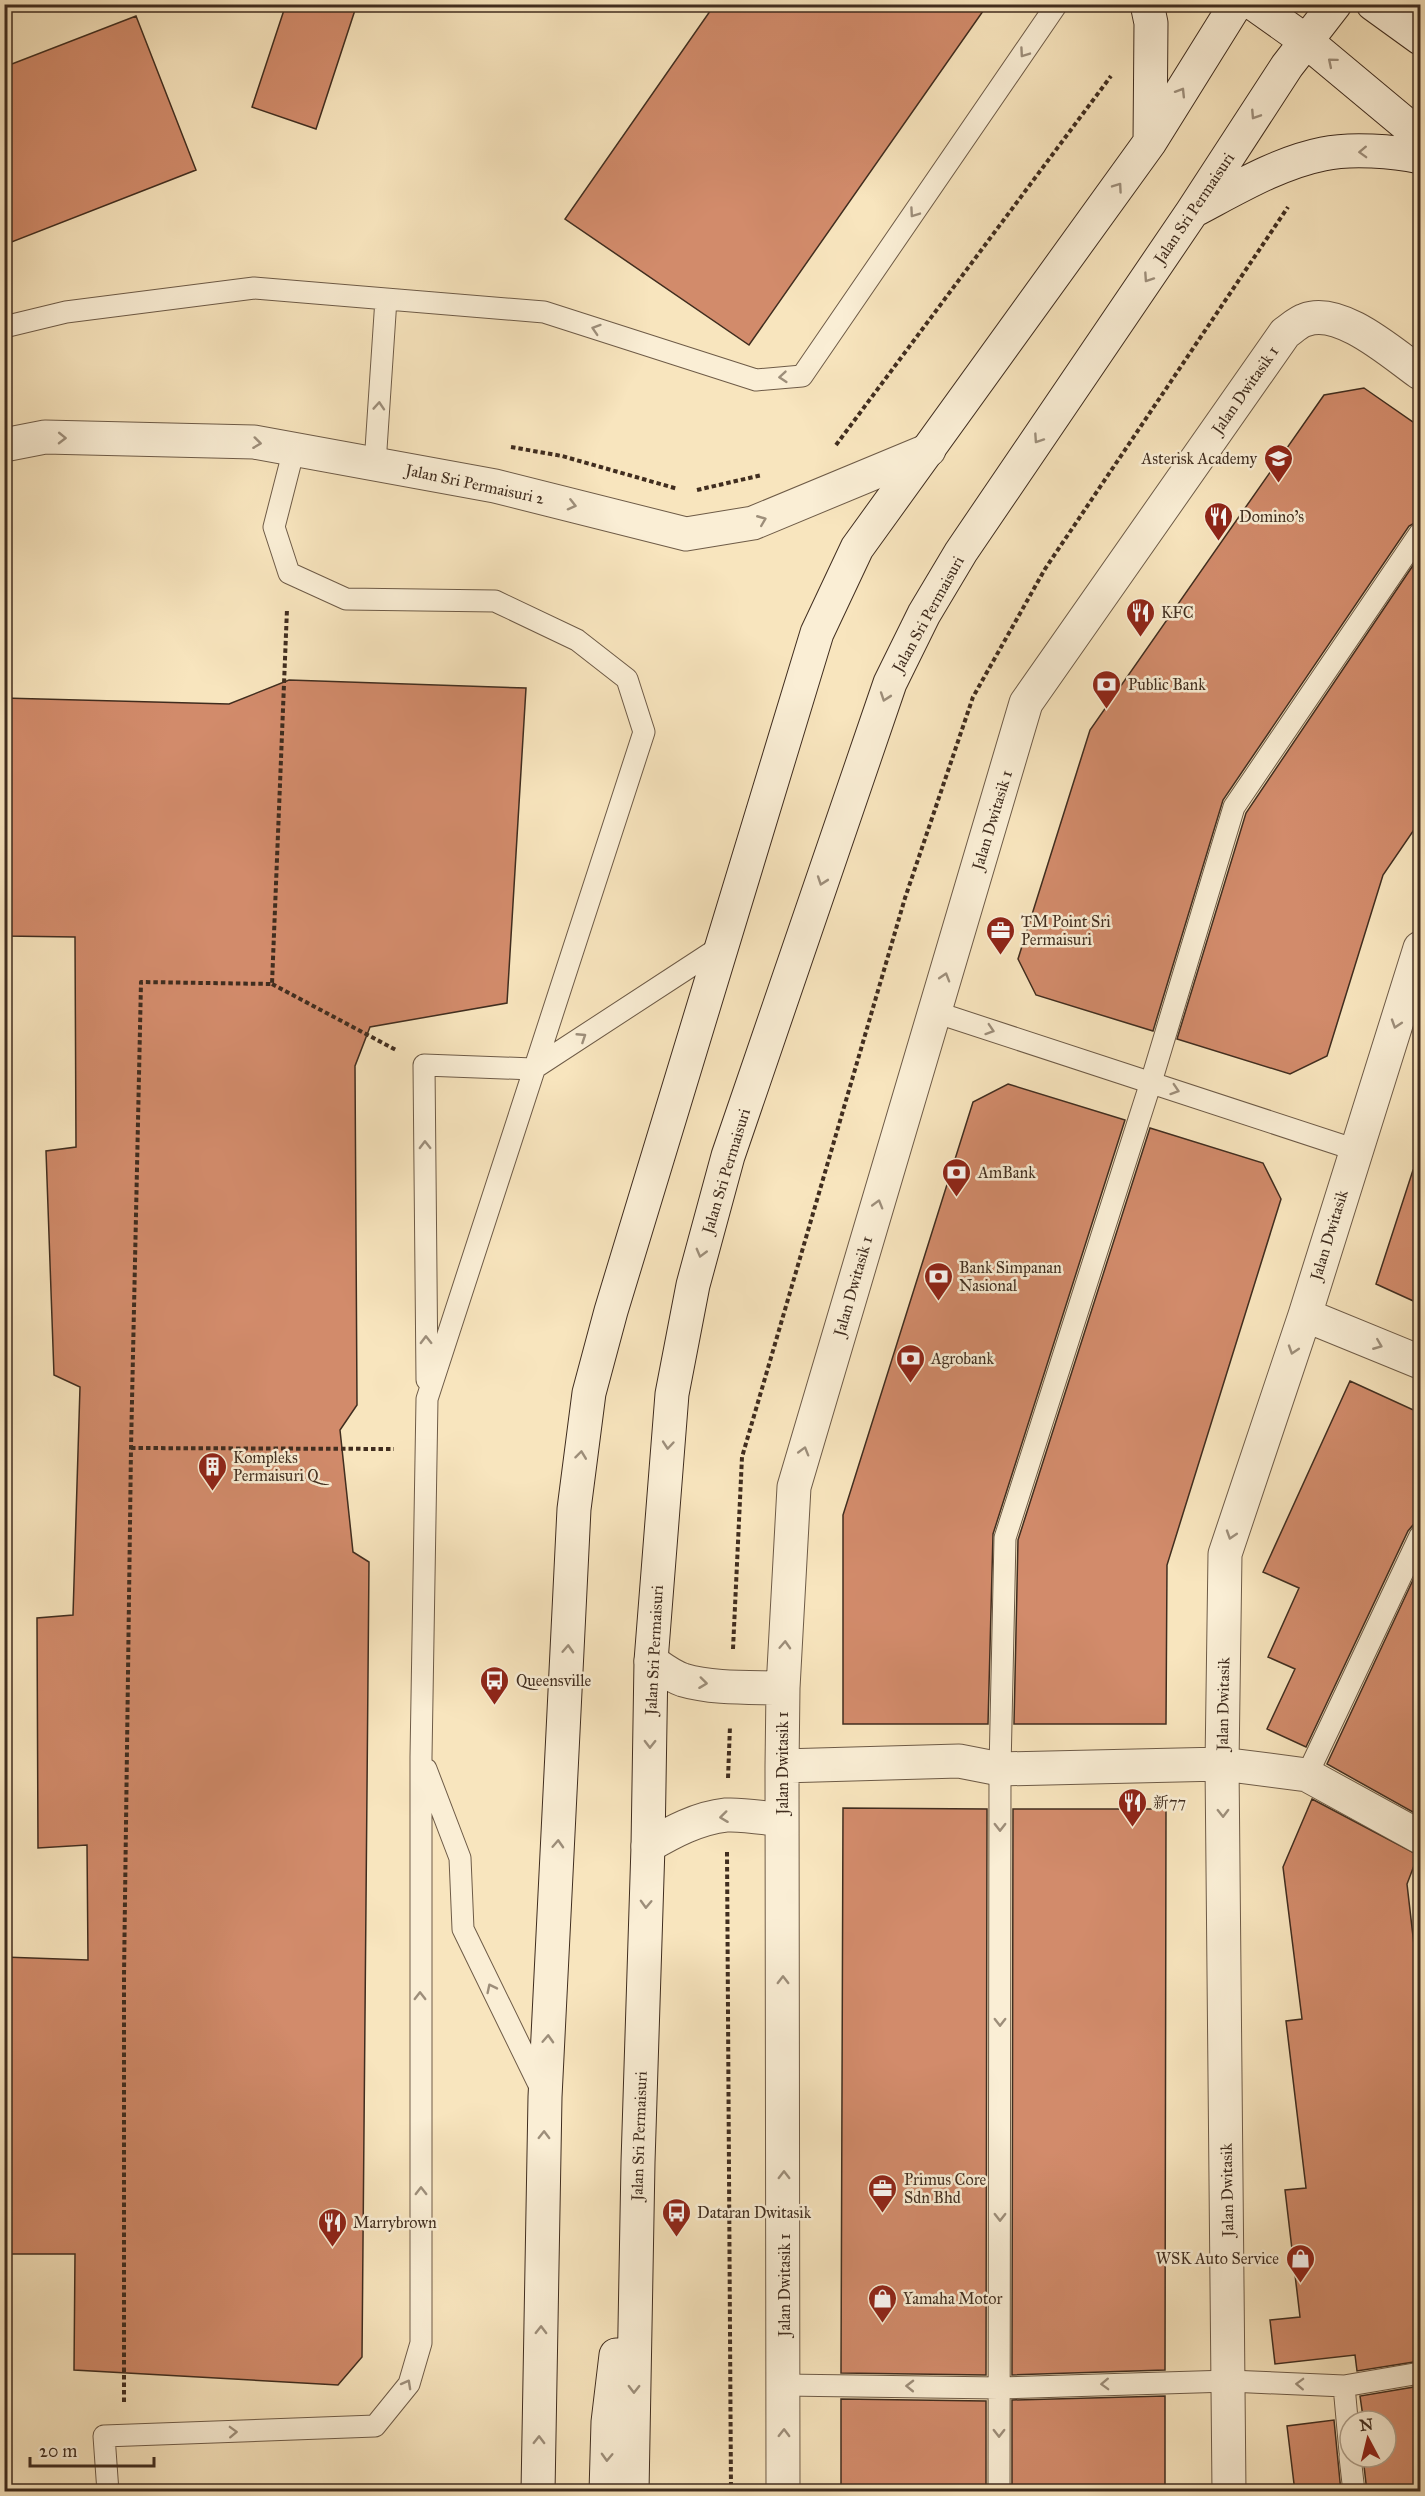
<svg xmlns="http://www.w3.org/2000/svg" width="1425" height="2496" viewBox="0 0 1425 2496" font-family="'IM FELL Great Primer','Noto Serif SC',serif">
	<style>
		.building { fill: #d28b6b; stroke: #402d1f; stroke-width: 1.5 }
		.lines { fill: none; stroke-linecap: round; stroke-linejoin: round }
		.service-casing { stroke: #6e5b47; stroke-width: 23 }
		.minor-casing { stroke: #6e5b47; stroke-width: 35 }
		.secondary-casing { stroke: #402d1f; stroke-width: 35 }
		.path { stroke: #402d1f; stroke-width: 4; stroke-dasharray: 4.5 3; stroke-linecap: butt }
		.service { stroke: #faeed5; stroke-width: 21 }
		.minor { stroke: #faeed5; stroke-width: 33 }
		.secondary { stroke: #faeed5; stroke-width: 33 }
		.oneway { stroke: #9d8e7a }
		.labels { text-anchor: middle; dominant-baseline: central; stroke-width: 5; stroke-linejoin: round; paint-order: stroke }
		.street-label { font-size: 16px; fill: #402d1f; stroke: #faeed5 }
		.poi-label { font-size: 16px; fill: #402d1f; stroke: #faeed5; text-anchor: start }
	</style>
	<rect width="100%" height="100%" fill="#f8e5be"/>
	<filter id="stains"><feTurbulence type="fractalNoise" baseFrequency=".00333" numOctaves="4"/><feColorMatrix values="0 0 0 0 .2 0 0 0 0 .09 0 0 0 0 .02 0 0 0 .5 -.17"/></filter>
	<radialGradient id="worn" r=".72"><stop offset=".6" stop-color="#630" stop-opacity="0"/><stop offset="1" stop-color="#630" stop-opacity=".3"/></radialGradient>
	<path class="building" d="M 286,4 L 357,4 L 316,129 L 252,107 Z
		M 715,4 L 988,4 L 749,345 L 565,219 Z
		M 136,16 L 196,170 L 4,245 L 4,67 Z
		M 1364,388 L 1420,427 L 1420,520 L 1409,526 L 1223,800 L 1153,1031 L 1036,995 L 1018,959 L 1090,730 L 1324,395 Z
		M 1420,555 L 1420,821 L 1383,875 L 1327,1056 L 1290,1074 L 1177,1039 L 1246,813 Z
		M 289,680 L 526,688 L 507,1003 L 370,1027 L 355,1066 L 357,1405 L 340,1430 L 353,1552 L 369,1562 L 362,2357 L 338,2385 L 74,2370 L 75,2254 L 4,2254 L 4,1957 L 88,1960 L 87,1845 L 38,1848 L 37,1618 L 73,1615 L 80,1387 L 54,1375 L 46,1151 L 76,1147 L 75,937 L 4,936 L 4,698 L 229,704 Z
		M 1008,1084 L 1125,1120 L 993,1534 L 988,1724 L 843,1724 L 843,1515 L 973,1102 Z
		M 1150,1128 L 1263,1163 L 1281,1199 L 1167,1565 L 1166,1724 L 1014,1724 L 1018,1540 Z
		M 1413,1170 L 1420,1171 L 1420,1304 L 1376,1284 Z
		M 1350,1381 L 1420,1413 L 1420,1523 L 1413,1525 L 1408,1531 L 1306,1747 L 1267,1729 L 1295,1669 L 1268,1657 L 1299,1588 L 1263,1572 Z
		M 1420,1565 L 1420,1816 L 1327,1764 Z
		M 1312,1799 L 1418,1855 L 1407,1884 L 1420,1997 L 1420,2361 L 1357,2371 L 1355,2355 L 1275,2364 L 1270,2320 L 1300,2317 L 1285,2190 L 1306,2188 L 1286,2021 L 1302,2019 L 1283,1867 Z
		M 843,1808 L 987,1809 L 986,2375 L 841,2373 Z
		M 1013,1809 L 1166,1809 L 1165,2370 L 1012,2375 Z
		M 1420,2386 L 1420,2492 L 1367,2492 L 1363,2457 L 1386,2457 L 1386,2421 L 1360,2421 L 1360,2417 L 1363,2417 L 1360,2396 Z
		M 1165,2396 L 1165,2492 L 1012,2492 L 1012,2400 Z
		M 841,2399 L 986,2401 L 986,2492 L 841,2492 Z
		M 1334,2420 L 1341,2492 L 1295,2492 L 1287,2426 Z"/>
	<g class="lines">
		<defs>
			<path id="service" d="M 4,327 L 66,312 L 254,288 L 544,312 L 756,380 L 802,376 L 1057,4
				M 375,464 L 386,299
				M 935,1012 L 1356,1150
				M 427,1380 L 424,1065 L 533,1069 L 720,947
				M 426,1769 L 460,1858 L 463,1929 L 542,2091
				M 1307,1775 L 1420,1536
				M 784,2385 L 999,2388 L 1229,2381 L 1344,2386 L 1420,2373
				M 1344,2386 L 1350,2452
				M 1350,2457 L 1354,2492
				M 108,2492 L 104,2436 L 375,2426 L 409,2384 L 421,2343 L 421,1757 L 427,1399 L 644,732 L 627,679 L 577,640 L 495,601 L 346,599 L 289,573 L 274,527 L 294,449
				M 999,2492 L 1000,1769 L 1005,1538 L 1151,1082 L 1234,807 L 1420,533"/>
			<path id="minor" d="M 4,445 L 45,437 L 254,442 L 495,486 L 686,534 L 753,523 L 929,450
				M 1305,1315 L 1420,1362
				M 651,1661 C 661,1668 671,1676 683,1680 C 713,1689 752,1687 783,1688
				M 782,1766 L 959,1761 L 1000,1769 L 1222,1764 L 1307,1775 L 1420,1837
				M 648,1846 C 672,1832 698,1818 726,1815 C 744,1814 764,1818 782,1820
				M 783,2492 L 782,1766 L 783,1688 L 794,1487 L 1026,703 L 1285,333 C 1291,329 1298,322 1305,320 C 1340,306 1393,354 1420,373
				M 1229,2492 L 1222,1764 L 1225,1554 L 1305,1315 L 1420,948"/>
			<path id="secondary" d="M 1147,4 L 1151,23 L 1150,142
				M 1254,4 L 1306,41 L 1420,136
				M 1373,4 L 1420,38
				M 1195,210 C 1235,189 1278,163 1323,154 C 1350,148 1394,151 1420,157
				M 538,2492 L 545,2097 L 574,1509 L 589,1393 L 611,1311 L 817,633 L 857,548 L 1150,142 L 1236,4
				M 606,2492 L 608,2422 L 616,2355
				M 632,2492 L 638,2162 L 648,1846 L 651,1661 L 672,1394 L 693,1285 L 728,1156 L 890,683 L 924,614 L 961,552 L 1192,212 L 1287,66 L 1335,4"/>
		</defs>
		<use href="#service" class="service-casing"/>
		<use href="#minor" class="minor-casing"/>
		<use href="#secondary" class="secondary-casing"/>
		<path class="path" d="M 836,445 L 1111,76
			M 511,447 L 562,456 L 678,489
			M 697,490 L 762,475
			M 272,984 L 396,1050
			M 131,1448 L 394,1449
			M 733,1649 L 742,1457 L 905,898 L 973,697 L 1045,569 L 1288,207
			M 728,1778 L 730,1726
			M 727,1852 L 731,2492
			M 124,2402 L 124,1975 L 131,1448 L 141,982 L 272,984 L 287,609"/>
		<use href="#service" class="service"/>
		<use href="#minor" class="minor"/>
		<use href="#secondary" class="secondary"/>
	</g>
	<defs><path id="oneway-chevron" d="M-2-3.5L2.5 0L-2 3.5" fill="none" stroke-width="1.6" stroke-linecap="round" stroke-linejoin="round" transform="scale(1.5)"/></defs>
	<g class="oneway">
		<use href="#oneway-chevron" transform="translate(1024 53) rotate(125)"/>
		<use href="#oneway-chevron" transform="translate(1332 62) rotate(-140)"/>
		<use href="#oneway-chevron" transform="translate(1181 92) rotate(-58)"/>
		<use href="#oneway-chevron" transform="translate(1255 115) rotate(123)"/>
		<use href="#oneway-chevron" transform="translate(1363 152) rotate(178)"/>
		<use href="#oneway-chevron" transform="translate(1118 187) rotate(-55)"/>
		<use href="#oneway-chevron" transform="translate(914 213) rotate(125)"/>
		<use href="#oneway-chevron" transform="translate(1148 278) rotate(124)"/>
		<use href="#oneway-chevron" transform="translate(596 329) rotate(-162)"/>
		<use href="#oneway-chevron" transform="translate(783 377) rotate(175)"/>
		<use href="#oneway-chevron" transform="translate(379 406) rotate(-86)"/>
		<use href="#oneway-chevron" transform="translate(62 438) rotate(1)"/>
		<use href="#oneway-chevron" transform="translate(1038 439) rotate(124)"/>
		<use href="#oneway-chevron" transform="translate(257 443) rotate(7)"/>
		<use href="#oneway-chevron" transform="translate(572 505) rotate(14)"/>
		<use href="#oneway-chevron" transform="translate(762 520) rotate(-22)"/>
		<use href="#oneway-chevron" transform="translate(885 697) rotate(109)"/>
		<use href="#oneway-chevron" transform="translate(822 881) rotate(109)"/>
		<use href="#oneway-chevron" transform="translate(945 977) rotate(-73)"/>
		<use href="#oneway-chevron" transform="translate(1396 1024) rotate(108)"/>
		<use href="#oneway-chevron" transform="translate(990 1030) rotate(18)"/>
		<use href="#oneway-chevron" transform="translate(582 1037) rotate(-33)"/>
		<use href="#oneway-chevron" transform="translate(1175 1090) rotate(18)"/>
		<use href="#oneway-chevron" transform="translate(425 1145) rotate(-91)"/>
		<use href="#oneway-chevron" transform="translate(878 1204) rotate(-74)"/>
		<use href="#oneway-chevron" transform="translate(701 1253) rotate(105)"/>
		<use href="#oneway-chevron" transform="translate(426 1340) rotate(-91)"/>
		<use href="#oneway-chevron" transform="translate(1378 1345) rotate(22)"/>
		<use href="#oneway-chevron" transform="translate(1293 1350) rotate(108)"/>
		<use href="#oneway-chevron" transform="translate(668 1445) rotate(95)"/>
		<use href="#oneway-chevron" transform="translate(804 1451) rotate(-74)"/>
		<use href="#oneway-chevron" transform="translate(581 1455) rotate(-83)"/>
		<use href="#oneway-chevron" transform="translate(1231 1535) rotate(108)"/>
		<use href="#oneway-chevron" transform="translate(785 1645) rotate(-87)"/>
		<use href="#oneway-chevron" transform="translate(568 1649) rotate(-87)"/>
		<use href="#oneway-chevron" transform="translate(703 1683) rotate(7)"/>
		<use href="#oneway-chevron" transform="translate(650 1744) rotate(91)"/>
		<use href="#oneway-chevron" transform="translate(1223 1813) rotate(89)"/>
		<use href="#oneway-chevron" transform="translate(724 1817) rotate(173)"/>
		<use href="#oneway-chevron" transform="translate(1000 1827) rotate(90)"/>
		<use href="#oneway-chevron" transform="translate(558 1844) rotate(-87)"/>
		<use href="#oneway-chevron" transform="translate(646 1904) rotate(92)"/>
		<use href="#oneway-chevron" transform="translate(783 1980) rotate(-90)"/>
		<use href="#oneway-chevron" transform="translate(491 1988) rotate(-116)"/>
		<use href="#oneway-chevron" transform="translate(420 1996) rotate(-90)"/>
		<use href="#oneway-chevron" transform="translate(1000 2022) rotate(90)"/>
		<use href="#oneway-chevron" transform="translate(548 2039) rotate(-87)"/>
		<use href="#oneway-chevron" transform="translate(544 2135) rotate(-89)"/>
		<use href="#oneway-chevron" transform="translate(784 2175) rotate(-90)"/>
		<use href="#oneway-chevron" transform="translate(421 2191) rotate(-90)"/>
		<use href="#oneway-chevron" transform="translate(1000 2217) rotate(90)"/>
		<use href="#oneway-chevron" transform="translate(541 2330) rotate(-89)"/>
		<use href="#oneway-chevron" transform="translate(407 2384) rotate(-61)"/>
		<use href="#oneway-chevron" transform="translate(1105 2384) rotate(178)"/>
		<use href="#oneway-chevron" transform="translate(1300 2384) rotate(-178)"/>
		<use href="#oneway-chevron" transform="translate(910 2386) rotate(-179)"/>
		<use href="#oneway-chevron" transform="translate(634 2389) rotate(91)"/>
		<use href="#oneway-chevron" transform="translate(233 2432) rotate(-2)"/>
		<use href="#oneway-chevron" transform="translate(784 2433) rotate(-89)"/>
		<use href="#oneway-chevron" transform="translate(999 2433) rotate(90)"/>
		<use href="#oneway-chevron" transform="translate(539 2440) rotate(-89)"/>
		<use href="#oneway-chevron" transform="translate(607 2457) rotate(92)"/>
	</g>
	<defs>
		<symbol id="university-pin" viewBox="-11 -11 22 30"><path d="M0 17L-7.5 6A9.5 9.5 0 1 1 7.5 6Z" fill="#8f2418" stroke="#faeed5"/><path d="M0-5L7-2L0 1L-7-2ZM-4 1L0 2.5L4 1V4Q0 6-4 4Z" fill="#fff"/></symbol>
		<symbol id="restaurant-pin" viewBox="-11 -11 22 30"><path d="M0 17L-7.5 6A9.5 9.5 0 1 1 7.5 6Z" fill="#8f2418" stroke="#faeed5"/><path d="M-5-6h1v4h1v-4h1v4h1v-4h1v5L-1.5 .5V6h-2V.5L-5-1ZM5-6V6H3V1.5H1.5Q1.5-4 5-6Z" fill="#fff"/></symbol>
		<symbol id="bank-pin" viewBox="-11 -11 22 30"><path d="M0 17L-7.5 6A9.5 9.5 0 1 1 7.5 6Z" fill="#8f2418" stroke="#faeed5"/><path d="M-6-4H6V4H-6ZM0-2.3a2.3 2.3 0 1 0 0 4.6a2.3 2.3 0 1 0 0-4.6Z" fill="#fff"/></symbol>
		<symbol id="office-pin" viewBox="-11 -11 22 30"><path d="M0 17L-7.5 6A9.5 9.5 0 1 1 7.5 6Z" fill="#8f2418" stroke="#faeed5"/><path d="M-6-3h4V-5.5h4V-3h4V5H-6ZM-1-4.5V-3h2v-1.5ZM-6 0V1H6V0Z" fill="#fff"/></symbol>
		<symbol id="building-pin" viewBox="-11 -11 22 30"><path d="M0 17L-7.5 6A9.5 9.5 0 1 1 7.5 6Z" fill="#8f2418" stroke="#faeed5"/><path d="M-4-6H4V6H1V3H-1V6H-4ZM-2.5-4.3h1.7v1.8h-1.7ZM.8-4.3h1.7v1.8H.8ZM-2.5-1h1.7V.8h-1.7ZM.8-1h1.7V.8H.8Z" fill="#fff"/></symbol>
		<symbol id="bus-pin" viewBox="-11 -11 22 30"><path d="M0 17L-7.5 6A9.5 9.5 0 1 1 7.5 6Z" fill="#8f2418" stroke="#faeed5"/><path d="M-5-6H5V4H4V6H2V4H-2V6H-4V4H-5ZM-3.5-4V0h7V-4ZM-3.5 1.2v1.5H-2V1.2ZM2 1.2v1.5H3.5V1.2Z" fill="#fff"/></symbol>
		<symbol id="shop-pin" viewBox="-11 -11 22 30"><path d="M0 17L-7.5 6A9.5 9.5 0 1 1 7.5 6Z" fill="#8f2418" stroke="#faeed5"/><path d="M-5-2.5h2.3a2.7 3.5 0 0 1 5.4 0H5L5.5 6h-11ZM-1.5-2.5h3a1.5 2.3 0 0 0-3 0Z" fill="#fff"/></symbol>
	</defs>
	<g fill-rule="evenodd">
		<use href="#university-pin" x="1262" y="442" width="33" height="45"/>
		<use href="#restaurant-pin" x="1202" y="500" width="33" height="45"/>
		<use href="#restaurant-pin" x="1124" y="596" width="33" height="45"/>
		<use href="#bank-pin" x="1090" y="668" width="33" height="45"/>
		<use href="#office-pin" x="984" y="914" width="33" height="45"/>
		<use href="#bank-pin" x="940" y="1156" width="33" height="45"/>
		<use href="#bank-pin" x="922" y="1260" width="33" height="45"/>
		<use href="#bank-pin" x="894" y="1342" width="33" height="45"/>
		<use href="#building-pin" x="196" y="1450" width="33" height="45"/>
		<use href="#bus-pin" x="478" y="1664" width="33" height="45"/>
		<use href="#restaurant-pin" x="1116" y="1786" width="33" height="45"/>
		<use href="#office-pin" x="866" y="2172" width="33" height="45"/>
		<use href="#bus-pin" x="660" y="2196" width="33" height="45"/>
		<use href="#restaurant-pin" x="316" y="2206" width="33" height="45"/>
		<use href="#shop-pin" x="1284" y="2242" width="33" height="45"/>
		<use href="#shop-pin" x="866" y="2282" width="33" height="45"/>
	</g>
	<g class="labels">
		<g class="street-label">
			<text transform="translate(1194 208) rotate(-56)">Jalan Sri Permaisuri</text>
			<text transform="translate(1245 390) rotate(-55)">Jalan Dwitasik 1</text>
			<text transform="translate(475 484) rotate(12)">Jalan Sri Permaisuri 2</text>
			<text transform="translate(928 614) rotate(-61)">Jalan Sri Permaisuri</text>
			<text transform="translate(992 820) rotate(-73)">Jalan Dwitasik 1</text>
			<text transform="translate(726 1171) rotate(-73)">Jalan Sri Permaisuri</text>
			<text transform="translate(1329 1235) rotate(-73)">Jalan Dwitasik</text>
			<text transform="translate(853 1286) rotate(-74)">Jalan Dwitasik 1</text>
			<text transform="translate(654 1650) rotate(-87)">Jalan Sri Permaisuri</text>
			<text transform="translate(1223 1704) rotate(-89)">Jalan Dwitasik</text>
			<text transform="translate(782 1763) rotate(-90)">Jalan Dwitasik 1</text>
			<text transform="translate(639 2136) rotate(-88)">Jalan Sri Permaisuri</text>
			<text transform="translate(1227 2190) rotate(-91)">Jalan Dwitasik</text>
			<text transform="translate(784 2285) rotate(-90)">Jalan Dwitasik 1</text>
		</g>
		<g class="poi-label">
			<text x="1257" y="458" text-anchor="end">Asterisk Academy</text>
			<text x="1239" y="516">Domino's</text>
			<text x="1161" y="612">KFC</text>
			<text x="1128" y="684">Public Bank</text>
			<text x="1021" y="921">TM Point Sri<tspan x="1021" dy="18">Permaisuri</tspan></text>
			<text x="978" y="1172">AmBank</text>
			<text x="959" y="1267">Bank Simpanan<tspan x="959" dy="18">Nasional</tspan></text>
			<text x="931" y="1358">Agrobank</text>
			<text x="233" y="1457">Kompleks<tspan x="233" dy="18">Permaisuri Q</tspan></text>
			<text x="516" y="1680">Queensville</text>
			<text x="1153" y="1802">新77</text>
			<text x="904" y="2179">Primus Core<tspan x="904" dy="18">Sdn Bhd</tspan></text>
			<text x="697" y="2212">Dataran Dwitasik</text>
			<text x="353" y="2222">Marrybrown</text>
			<text x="1279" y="2258" text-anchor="end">WSK Auto Service</text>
			<text x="903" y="2298">Yamaha Motor</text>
		</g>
	</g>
	<rect width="1425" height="2496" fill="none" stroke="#f8e5be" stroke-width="24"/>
	<rect x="6" y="6" width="1413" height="2484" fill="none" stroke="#402d1f" stroke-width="3"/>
	<rect x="12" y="12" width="1401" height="2472" fill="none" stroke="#402d1f" stroke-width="1.5"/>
	<g transform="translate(1368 2439) rotate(353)"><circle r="28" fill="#faeed5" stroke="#b0a18c" stroke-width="1.5"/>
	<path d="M0-4.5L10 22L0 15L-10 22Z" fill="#8f2418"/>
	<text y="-9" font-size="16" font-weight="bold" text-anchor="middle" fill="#402d1f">N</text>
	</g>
	<path d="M30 2457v9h124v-9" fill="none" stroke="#402d1f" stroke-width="3"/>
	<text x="39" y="2457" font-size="18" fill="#402d1f" stroke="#faeed5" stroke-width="4.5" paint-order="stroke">20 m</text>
	<rect width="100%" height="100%" filter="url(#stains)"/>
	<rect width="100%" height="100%" fill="url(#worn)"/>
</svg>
